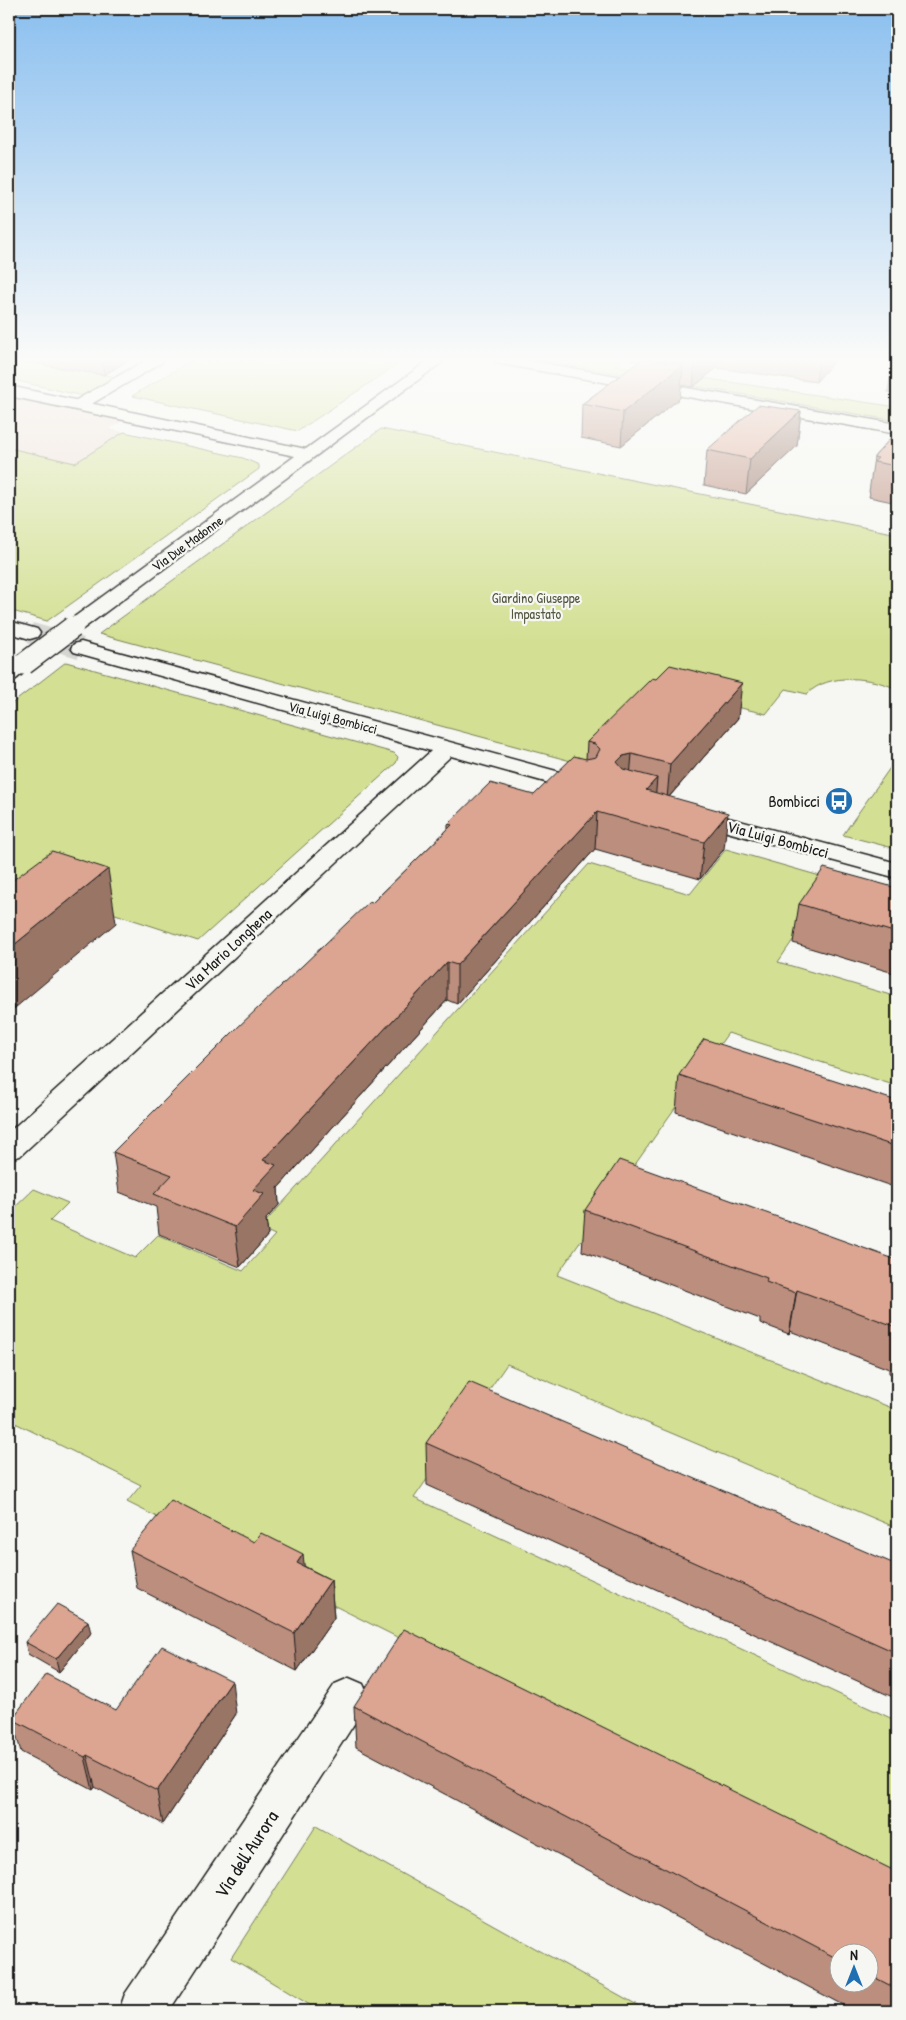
<svg xmlns="http://www.w3.org/2000/svg" width="906" height="2020" viewBox="0 0 906 2020" font-family="'Patrick Hand',sans-serif">
	<style>
		.built { fill: #eeded5 }
		.green { fill: #d3e093; stroke: #787e58 }
		.lines { fill: none; stroke-linecap: round; stroke-linejoin: round }
		.street-tunnel { stroke: #d5d5d2; stroke-width: 21; stroke-dasharray: 21 11; stroke-linecap: butt }
		.street-casing { stroke: #1c1c1c; stroke-width: 3 }
		.secondary-casing { stroke: #1c1c1c; stroke-width: 3 }
		.street { fill: #f6f6f2; fill-rule: evenodd }
		.secondary { fill: #f6f6f2; fill-rule: evenodd }
		.secondary-bridge-casing { stroke: #1c1c1c; stroke-width: 24; stroke-linecap: butt }
		.secondary-bridge { stroke: #f6f6f2; stroke-width: 21 }
		.wall { fill: #bc8e7d; stroke: #1c1c1c; fill-rule: evenodd }
		.shaded-wall { fill: #997466; stroke: #1c1c1c }
		.building { fill: #dba591; stroke: #1c1c1c }
		.labels { text-anchor: middle; dominant-baseline: central; stroke-width: 4.5; stroke-linejoin: round; paint-order: stroke }
		.far-street-label { font-size: 14px; fill: #1c1c1c; stroke: #f6f6f2 }
		.far-park-label { font-size: 14px; fill: #535740; stroke: #f6f6f2 }
		.poi-label { font-size: 16px; fill: #1c1c1c; stroke: #f6f6f2; text-anchor: end }
		.street-label { font-size: 16px; fill: #1c1c1c; stroke: #f6f6f2 }
		.near-street-label { font-size: 19px; fill: #1c1c1c; stroke: #f6f6f2 }
	</style>
	<rect width="100%" height="100%" fill="#f6f6f2"/>
	<filter id="ink" filterUnits="userSpaceOnUse"><feTurbulence type="fractalNoise" baseFrequency=".02" numOctaves="2"/><feDisplacementMap in="SourceGraphic" scale="10" xChannelSelector="R" yChannelSelector="G"/><feConvolveMatrix kernelMatrix="1 2 1 2 8 2 1 2 1" color-interpolation-filters="sRGB"/></filter>
	<g filter="url(#ink)">
		<path class="built" d="M 9,386 L 138,412 L 109,429 L 124,432 L 75,463 L 56,459 L 9,485 Z"/>
		<path class="green" d="M 9,360 L 124,378 L 91,398 L 9,379 Z
			M 192,360 L 404,360 L 298,431 L 132,396 Z
			M 541,360 L 620,360 L 615,365 L 897,407 L 897,421 Z
			M 381,429 L 897,534 L 897,689 C 871,677 829,672 807,694 L 786,689 L 766,714 L 653,687 L 582,764 L 99,634 Z
			M 124,432 L 243,458 L 259,465 L 259,469 L 47,621 L 9,610 L 9,448 L 75,463 Z
			M 66,662 L 394,753 L 398,757 L 396,763 L 198,941 L 17,882 L 9,888 L 9,706 Z
			M 897,758 L 897,849 L 843,835 L 849,826 Z
			M 726,849 L 834,880 L 778,962 L 897,997 L 897,1086 L 728,1033 L 557,1275 L 897,1410 L 897,1528 L 507,1364 L 414,1498 L 897,1721 L 897,1887 L 127,1502 L 141,1485 L 9,1420 L 9,1213 L 34,1189 L 68,1203 L 50,1221 L 135,1258 L 158,1235 L 243,1271 L 275,1235 L 260,1228 L 589,864 L 690,894 Z
			M 316,1826 L 648,2011 L 320,2011 L 231,1958 Z"/>
		<g class="lines">
			<path class="street-tunnel" d="M 30,633 L 81,648"/>
			<defs>
				<path id="street" d="M 146,360 L 163,360 L 161,363 L 83,409 L 71,409 L 69,406 L 71,403 Z
					M 494,360 L 524,360 L 897,424 L 897,434 L 501,364 L 496,363 Z
					M 9,621 L 37,629 L 40,633 L 37,637 L 30,639 L 9,633 Z
					M 81,642 L 593,781 L 597,786 L 593,791 L 585,793 L 451,756 L 20,1156 L 9,1159 L 9,1132 L 431,751 L 74,652 L 71,648 L 74,644 Z
					M 691,808 L 897,863 L 897,878 L 683,820 L 679,815 L 683,810 Z
					M 349,1678 L 363,1684 L 369,1697 L 363,1710 L 169,2011 L 119,2011 L 125,1994 L 335,1684 Z"/>
				<path id="secondary" d="M 429,360 L 445,360 L 80,631 L 73,633 L 66,631 L 63,627 L 66,623 L 295,456 L 9,396 L 9,386 L 306,449 Z
					M 24,658 L 31,660 L 34,664 L 16,679 L 9,681 L 9,665 L 17,660 Z"/>
			</defs>
			<use href="#street" class="street-casing"/>
			<use href="#secondary" class="secondary-casing"/>
			<use href="#street" class="street"/>
			<use href="#secondary" class="secondary"/>
			<defs>
				<path id="secondary-bridge" d="M 24,664 L 73,627"/>
			</defs>
			<use href="#secondary-bridge" class="secondary-bridge-casing"/>
			<use href="#secondary-bridge" class="secondary-bridge"/>
		</g>
		<path class="wall" d="M 24,360 L 129,360 L 104,375 L 25,362 Z
			M 631,360 L 835,360 L 816,382 L 717,368 L 693,387 L 681,385 L 680,398 L 621,446 L 581,438 L 582,404 L 640,361 Z
			M 897,360 L 897,394 L 888,392 L 891,368 Z
			M 801,411 L 797,446 L 746,494 L 704,485 L 707,450 Z
			M 897,431 L 897,503 L 869,497 L 870,493 L 869,492 L 874,457 Z
			M 738,718 L 669,797 L 724,849 L 700,879 L 595,849 L 457,1004 L 447,1000 L 278,1188 L 279,1205 L 266,1219 L 268,1235 L 240,1267 L 159,1234 L 156,1207 L 119,1192 L 113,1152 L 372,903 L 448,829 L 448,824 L 534,795 L 586,759 L 587,742 Z
			M 897,888 L 897,974 L 793,943 L 799,904 Z
			M 679,1075 L 897,1101 L 897,1188 L 676,1112 Z
			M 585,1210 L 897,1260 L 897,1376 L 889,1373 L 889,1369 L 790,1331 L 789,1334 L 760,1323 L 760,1319 L 582,1251 Z
			M 426,1443 L 897,1565 L 897,1699 L 427,1485 Z
			M 130,1550 L 304,1566 L 331,1580 L 334,1618 L 297,1671 L 137,1588 Z
			M 91,1633 L 59,1672 L 28,1654 L 25,1642 Z
			M 354,1706 L 897,1872 L 897,2011 L 854,2011 L 356,1747 ZM 838,1952 L 868,1952 L 868,1982 L 838,1982 Z
			M 116,1710 L 236,1714 L 163,1824 L 95,1787 L 93,1790 L 21,1752 L 12,1719 Z"/>
		<path class="shaded-wall" d="M 102,360 L 129,360 L 104,375 Z
			M 700,360 L 718,360 L 717,368 L 693,387 L 695,363 Z
			M 819,360 L 835,360 L 816,382 Z
			M 683,365 L 680,398 L 621,446 L 623,412 Z
			M 801,411 L 797,446 L 746,494 L 750,459 Z
			M 742,683 L 738,718 L 667,799 L 670,764 Z
			M 632,754 L 629,789 L 617,762 L 623,756 Z
			M 657,778 L 654,814 L 646,790 Z
			M 597,812 L 595,849 L 457,1004 L 457,965 Z
			M 728,813 L 724,849 L 700,879 L 704,842 Z
			M 108,869 L 116,923 L 9,1013 L 9,949 Z
			M 447,962 L 447,1000 L 278,1188 L 279,1205 L 266,1219 L 268,1235 L 240,1267 L 235,1227 L 253,1190 L 263,1160 Z
			M 797,1290 L 790,1331 L 789,1334 L 796,1293 Z
			M 303,1554 L 307,1592 L 297,1563 Z
			M 331,1580 L 334,1618 L 297,1671 L 294,1633 Z
			M 88,1621 L 91,1633 L 59,1672 L 56,1659 Z
			M 232,1681 L 236,1714 L 163,1824 L 157,1791 Z
			M 87,1755 L 95,1787 L 93,1790 L 85,1757 Z"/>
		<path class="building" d="M 641,360 L 649,360 L 683,365 L 623,412 L 582,404 Z
			M 672,360 L 700,360 L 695,363 Z
			M 897,360 L 897,369 L 891,368 Z
			M 758,405 L 801,411 L 750,459 L 707,450 Z
			M 897,431 L 897,466 L 874,462 L 878,458 L 874,457 Z
			M 670,665 L 742,683 L 670,764 L 632,754 L 623,756 L 617,762 L 623,769 L 657,778 L 646,790 L 728,813 L 704,842 L 597,812 L 457,965 L 447,962 L 263,1160 L 276,1165 L 253,1190 L 264,1194 L 235,1227 L 154,1194 L 172,1175 L 113,1152 L 236,1029 L 369,902 L 372,903 L 452,825 L 448,824 L 490,783 L 534,795 L 574,756 L 586,759 L 596,757 L 600,749 L 595,744 L 587,742 L 652,678 L 656,679 Z
			M 52,851 L 108,869 L 9,949 L 9,883 Z
			M 824,868 L 897,888 L 897,933 L 799,904 Z
			M 704,1039 L 897,1101 L 897,1147 L 679,1075 Z
			M 619,1160 L 897,1260 L 897,1327 L 797,1290 L 796,1293 L 766,1282 L 767,1278 L 585,1210 Z
			M 469,1382 L 897,1565 L 897,1653 L 426,1443 Z
			M 171,1500 L 254,1542 L 261,1533 L 303,1554 L 297,1563 L 331,1580 L 294,1633 L 130,1550 Z
			M 57,1604 L 88,1621 L 56,1659 L 25,1642 Z
			M 404,1629 L 897,1872 L 897,1989 L 868,1974 L 868,1952 L 838,1952 L 838,1959 L 354,1706 Z
			M 162,1646 L 232,1681 L 157,1791 L 87,1755 L 85,1757 L 12,1719 L 46,1674 L 116,1710 Z"/>
	</g>
	<linearGradient id="sky" x2="0" y2="1"><stop stop-color="#8abfef"/><stop offset="0.56" stop-color="#fbfbf9"/><stop offset="1" stop-color="#fbfbf9" stop-opacity="0"/></linearGradient>
	<rect width="906" height="642" fill="url(#sky)"/>
	<defs>
		<symbol id="bus-disc" viewBox="-11 -11 22 22"><circle r="9.5" fill="#1f6fb2" stroke="#f6f6f2"/><path d="M-5-6H5V4H4V6H2V4H-2V6H-4V4H-5ZM-3.5-4V0h7V-4ZM-3.5 1.2v1.5H-2V1.2ZM2 1.2v1.5H3.5V1.2Z" fill="#fff"/></symbol>
	</defs>
	<g fill-rule="evenodd">
		<use href="#bus-disc" x="823" y="785" width="32" height="32"/>
	</g>
	<g class="labels">
		<g class="far-street-label">
			<text transform="translate(187 543) rotate(-36)">Via Due Madonne</text>
			<text transform="translate(333 717) rotate(15)">Via Luigi Bombicci</text>
		</g>
		<g class="far-park-label">
			<text x="536" y="597">Giardino Giuseppe<tspan x="536" dy="16">Impastato</tspan></text>
		</g>
		<g class="poi-label">
			<text x="820" y="801">Bombicci</text>
		</g>
		<g class="street-label">
			<text transform="translate(778 839) rotate(15)">Via Luigi Bombicci</text>
			<text transform="translate(228 949) rotate(-43)">Via Mario Longhena</text>
		</g>
		<g class="near-street-label">
			<text transform="translate(246 1854) rotate(-57)">Via dell'Aurora</text>
		</g>
	</g>
	<rect width="906" height="2020" fill="none" stroke="#f6f6f2" stroke-width="30"/>
	<rect x="15" y="15" width="876" height="1990" fill="none" stroke="#1c1c1c" stroke-width="2" filter="url(#ink)"/>
	<g transform="translate(854 1968)"><circle r="24" fill="#f6f6f2" stroke="#9f9f9c"/>
	<path d="M0-4L9 19L0 12L-9 19Z" fill="#1f6fb2"/>
	<text y="-8" font-size="14" font-weight="bold" text-anchor="middle" fill="#1c1c1c">N</text>
	</g>
</svg>
